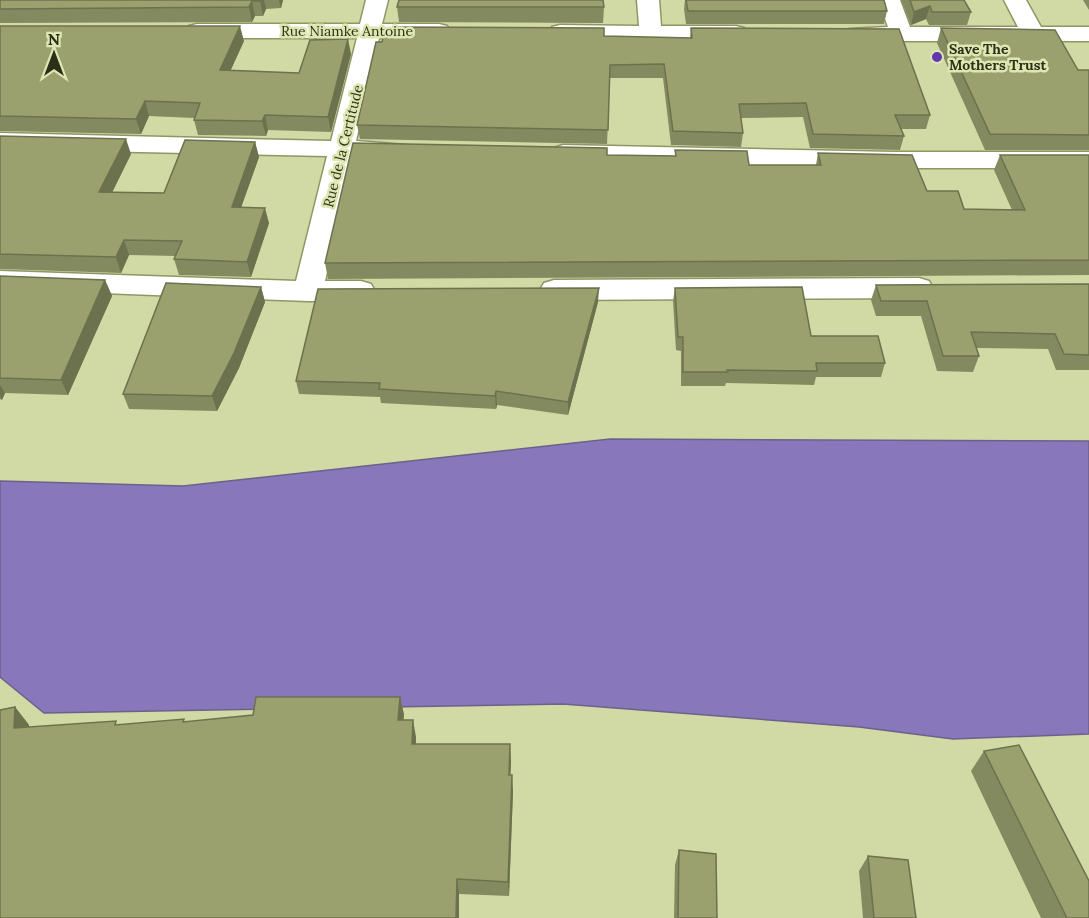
<svg xmlns="http://www.w3.org/2000/svg" width="1089" height="918" viewBox="0 0 1089 918" font-family="Lora,serif">
	<style>
		.water { fill: #87b; stroke: #6c618b; stroke-width: 1.5 }
		.lines { fill: none; stroke-linecap: round; stroke-linejoin: round }
		.minor-casing { stroke: #8f9664; stroke-width: 3 }
		.minor { fill: #fff; fill-rule: evenodd }
		.wall { fill: #848a5f }
		.shaded-wall { fill: #6c714e }
		.building { fill: #9aa16f; stroke: #6c714e; stroke-width: 1.5 }
		.poi-dot { fill: #6237af; stroke: #dee6b1; stroke-width: 2 }
		.labels { text-anchor: middle; dominant-baseline: central; stroke-width: 5; stroke-linejoin: round; paint-order: stroke }
		.far-street-label { font-size: 14px; fill: #2c2f1a; stroke: #dee6b1 }
		.far-poi-label { font-size: 14px; font-weight: bold; fill: #2c2f1a; stroke: #dee6b1; text-anchor: start }
	</style>
	<rect width="100%" height="100%" fill="#d1d9a5"/>
	<path class="water" d="M 610,439 L 1089,441 L 1089,734 L 953,739 L 859,727 L 563,704 L 44,713 L 0,677 L 0,481 L 183,486 Z"/>
	<g class="lines">
		<defs>
			<path id="minor" d="M 366,0 L 388,0 L 382,24 L 439,24 L 447,26 L 450,31 L 447,36 L 439,38 L 379,38 L 356,141 L 406,145 L 410,150 L 406,155 L 397,158 L 353,157 L 325,281 L 361,281 L 371,284 L 375,291 L 371,298 L 361,301 L 308,301 L 0,289 L 0,271 L 296,281 L 327,156 L 0,149 L 0,133 L 331,141 L 357,38 L 197,38 L 189,36 L 186,31 L 189,26 L 197,24 L 360,24 Z
				M 637,0 L 659,0 L 661,26 L 736,26 L 744,28 L 747,33 L 744,38 L 736,40 L 560,39 L 552,37 L 549,32 L 552,27 L 560,25 L 639,26 Z
				M 878,0 L 900,0 L 910,27 L 1018,27 L 1004,0 L 1026,0 L 1041,27 L 1089,27 L 1089,41 L 857,41 L 849,39 L 846,34 L 849,29 L 888,27 Z
				M 563,145 L 894,152 L 1089,152 L 1089,168 L 894,168 L 563,161 L 554,158 L 550,153 L 554,148 Z
				M 919,278 L 929,281 L 933,288 L 929,295 L 919,298 L 554,300 L 544,297 L 540,290 L 544,283 L 554,280 Z"/>
		</defs>
		<use href="#minor" class="minor-casing"/>
		<use href="#minor" class="minor"/>
	</g>
	<path class="wall" d="M 0,0 L 283,0 L 281,8 L 266,9 L 263,16 L 255,16 L 252,22 L 0,23 Z
		M 685,0 L 884,0 L 887,11 L 884,24 L 686,24 L 684,9 Z
		M 901,0 L 964,0 L 971,12 L 967,25 L 929,25 L 926,19 L 911,25 Z
		M 1083,0 L 1089,0 L 1089,10 Z
		M 397,7 L 604,7 L 603,23 L 399,22 Z
		M 0,26 L 244,41 L 230,71 L 299,73 L 351,54 L 331,132 L 268,130 L 266,136 L 198,135 L 194,120 L 194,118 L 149,116 L 141,134 L 0,131 Z
		M 691,28 L 930,115 L 926,129 L 901,129 L 904,136 L 900,150 L 810,148 L 803,117 L 741,118 L 743,133 L 741,147 L 671,145 L 663,78 L 610,78 L 607,144 L 360,139 L 357,125 L 604,36 L 690,38 Z
		M 941,28 L 1078,70 L 1089,70 L 1089,150 L 985,150 L 937,43 Z
		M 0,136 L 131,154 L 112,192 L 164,193 L 255,142 L 259,157 L 241,207 L 269,223 L 251,277 L 179,275 L 174,259 L 176,256 L 129,255 L 121,273 L 0,269 Z
		M 675,150 L 749,165 L 816,165 L 818,153 L 927,191 L 964,209 L 1012,210 L 994,170 L 1000,155 L 1089,155 L 1089,275 L 328,279 L 325,263 L 607,155 L 675,156 Z
		M 0,276 L 105,280 L 112,296 L 68,395 L 5,393 L 2,400 L 0,399 Z
		M 1089,284 L 1089,370 L 1056,370 L 1048,349 L 976,348 L 979,356 L 973,372 L 937,371 L 921,316 L 876,316 L 871,300 L 876,285 Z
		M 261,287 L 265,302 L 239,368 L 217,411 L 129,409 L 123,394 Z
		M 675,288 L 885,363 L 881,377 L 816,377 L 814,385 L 726,383 L 725,386 L 681,386 L 681,351 L 676,350 L 673,301 Z
		M 598,302 L 568,415 L 497,405 L 496,409 L 381,403 L 380,397 L 299,394 L 296,381 Z
		M 15,707 L 29,725 L 29,727 L 119,725 L 404,714 L 403,720 L 416,737 L 416,744 L 511,761 L 510,775 L 513,791 L 509,896 L 459,894 L 0,918 Z
		M 984,751 L 1089,918 L 1041,918 L 971,771 Z
		M 679,850 L 717,918 L 674,918 L 675,865 Z
		M 868,856 L 916,918 L 863,918 L 859,871 Z"/>
	<path class="shaded-wall" d="M 260,0 L 264,0 L 266,9 L 263,16 Z
		M 279,0 L 283,0 L 281,8 Z
		M 252,1 L 255,16 L 252,22 L 249,7 Z
		M 930,6 L 926,19 L 911,25 L 914,12 Z
		M 240,26 L 244,41 L 224,85 L 220,70 Z
		M 348,39 L 351,54 L 331,132 L 328,117 Z
		M 145,101 L 149,116 L 141,134 L 136,119 Z
		M 265,115 L 268,130 L 266,136 L 262,121 Z
		M 126,139 L 131,154 L 105,207 L 99,192 Z
		M 255,142 L 259,157 L 236,222 L 232,207 Z
		M 265,208 L 269,223 L 251,277 L 247,262 Z
		M 124,240 L 129,255 L 121,273 L 116,257 Z
		M 105,280 L 112,296 L 68,395 L 61,380 Z
		M 261,287 L 265,302 L 239,368 L 217,411 L 212,396 Z
		M 599,288 L 598,302 L 568,415 L 568,402 Z
		M 0,385 L 5,393 L 2,400 L 0,396 Z
		M 496,391 L 497,405 L 496,409 L 495,396 Z
		M 400,697 L 404,714 L 402,738 L 398,720 Z
		M 15,707 L 29,725 L 28,745 L 14,728 Z
		M 413,720 L 416,737 L 415,761 L 412,744 Z
		M 510,744 L 511,761 L 510,791 L 509,775 Z
		M 512,775 L 513,791 L 509,896 L 508,882 Z
		M 457,879 L 459,894 L 459,918 L 456,918 Z"/>
	<path class="building" d="M 0,0 L 260,0 L 260,1 L 252,1 L 249,7 L 0,9 Z
		M 399,0 L 603,0 L 604,7 L 397,7 Z
		M 686,0 L 884,0 L 887,11 L 688,11 Z
		M 910,0 L 964,0 L 971,12 L 932,12 L 930,6 L 914,12 Z
		M 0,26 L 240,26 L 220,70 L 299,73 L 310,40 L 348,39 L 328,117 L 265,115 L 262,121 L 194,120 L 200,103 L 145,101 L 136,119 L 0,116 Z
		M 395,27 L 604,28 L 604,36 L 692,38 L 691,28 L 899,29 L 930,115 L 895,115 L 904,136 L 813,134 L 806,103 L 739,104 L 743,133 L 673,131 L 664,64 L 610,65 L 608,130 L 357,125 L 376,42 L 382,42 L 384,34 L 393,34 Z
		M 941,28 L 1055,30 L 1078,70 L 1089,70 L 1089,135 L 990,134 Z
		M 0,136 L 126,139 L 99,192 L 164,193 L 185,140 L 255,142 L 232,207 L 265,208 L 247,262 L 174,259 L 182,241 L 124,240 L 116,257 L 0,254 Z
		M 353,143 L 607,148 L 607,155 L 676,156 L 675,150 L 747,151 L 749,165 L 821,165 L 818,153 L 912,155 L 927,191 L 958,191 L 964,209 L 1025,210 L 1000,155 L 1089,155 L 1089,260 L 325,263 Z
		M 0,276 L 105,280 L 61,380 L 0,378 Z
		M 166,283 L 261,287 L 234,353 L 212,396 L 123,394 Z
		M 1089,284 L 1089,355 L 1064,354 L 1055,334 L 971,332 L 979,356 L 943,356 L 927,301 L 881,301 L 876,285 Z
		M 802,287 L 811,336 L 878,336 L 885,363 L 816,363 L 817,371 L 727,370 L 728,372 L 683,372 L 683,337 L 678,337 L 675,288 Z
		M 599,288 L 568,402 L 496,391 L 495,396 L 379,389 L 380,383 L 296,381 L 318,289 Z
		M 256,697 L 400,697 L 398,720 L 413,720 L 412,744 L 510,744 L 509,775 L 512,775 L 508,882 L 457,879 L 456,918 L 0,918 L 0,710 L 15,707 L 14,728 L 116,721 L 115,725 L 184,719 L 183,722 L 253,715 Z
		M 1019,745 L 1089,881 L 1089,918 L 1067,918 L 984,751 Z
		M 679,850 L 716,854 L 717,918 L 678,918 Z
		M 868,856 L 908,860 L 916,918 L 874,918 Z"/>
	<circle class="poi-dot" cx="937" cy="57" r="6"/>
	<g class="labels">
		<g class="far-street-label">
			<text x="347" y="31">Rue Niamke Antoine</text>
			<text transform="translate(343 146) rotate(-76)">Rue de la Certitude</text>
		</g>
		<g class="far-poi-label">
			<text x="949" y="49">Save The<tspan x="949" dy="16">Mothers Trust</tspan></text>
		</g>
	</g>
	<g transform="translate(54 54)" stroke="#dee6b1" stroke-width="4.5" paint-order="stroke">
	<path d="M0-4.5L10 22L0 15L-10 22Z" fill="#2c2f1a"/>
	<text y="-9" font-size="16" font-weight="bold" text-anchor="middle" fill="#2c2f1a">N</text>
	</g>
</svg>
